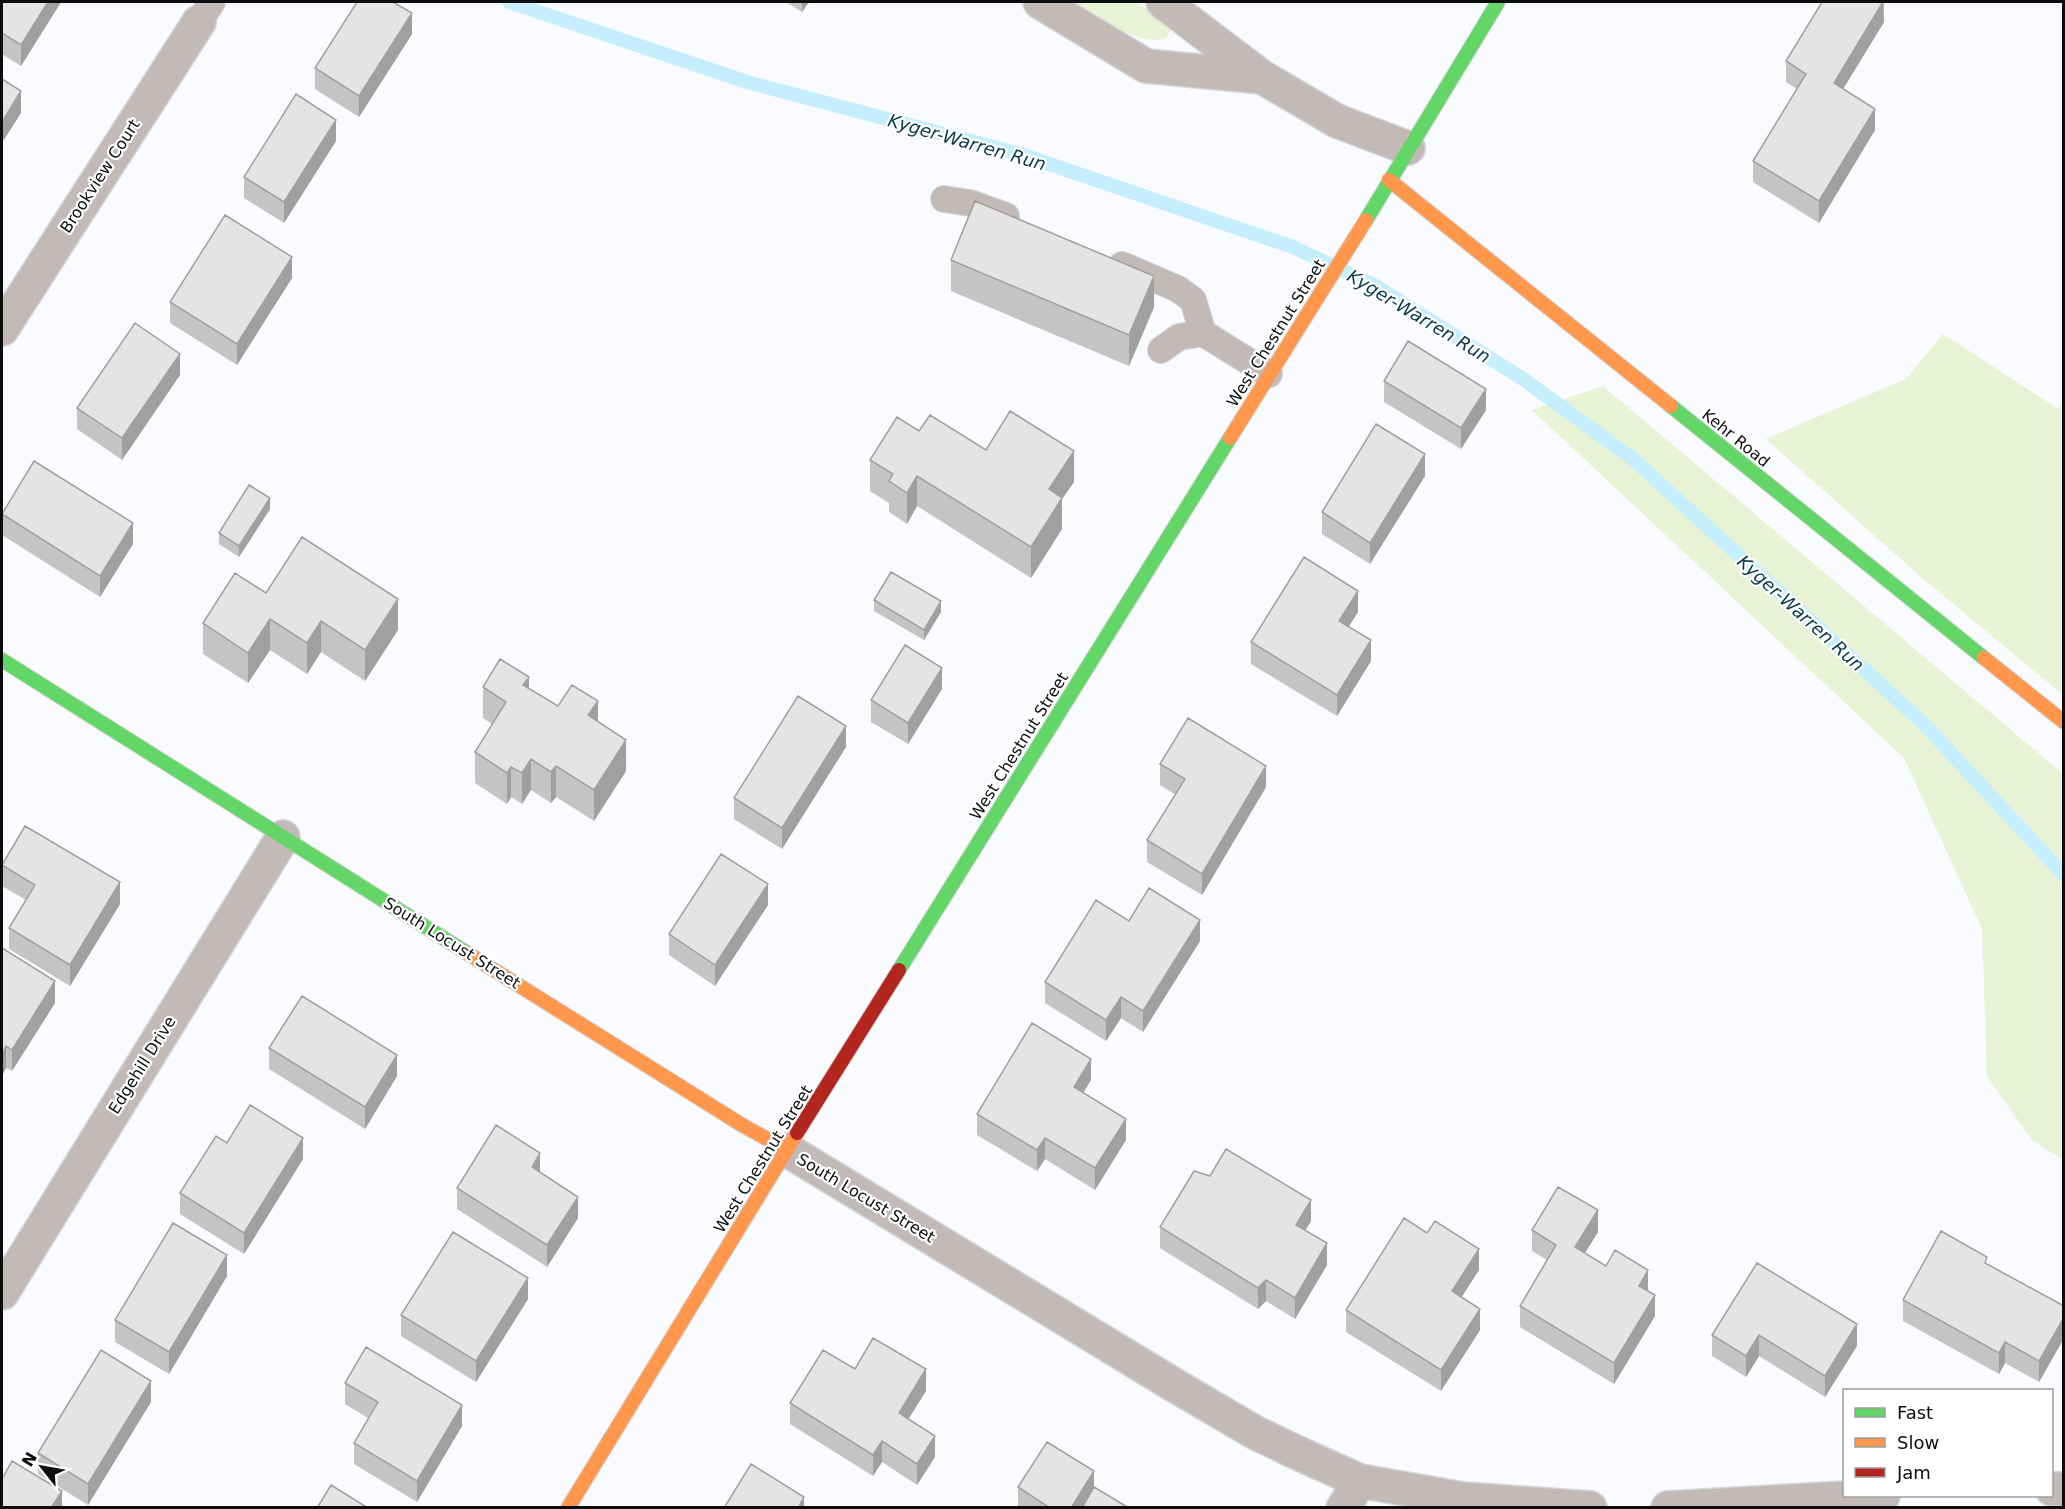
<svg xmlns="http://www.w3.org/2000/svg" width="2065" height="1509" viewBox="0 0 2065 1509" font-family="'DejaVu Sans',sans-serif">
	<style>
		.green { fill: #e8f2d5 }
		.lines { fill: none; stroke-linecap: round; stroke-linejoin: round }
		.stream { stroke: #c5eeff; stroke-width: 14 }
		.lane-casing { stroke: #d4d5d7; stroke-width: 28 }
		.street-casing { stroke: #d4d5d7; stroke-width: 36 }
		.fast-casing { stroke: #d4d5d7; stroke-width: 16 }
		.slow-casing { stroke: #d4d5d7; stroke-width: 16 }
		.jam-casing { stroke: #d4d5d7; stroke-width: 16 }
		.lane { stroke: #c3bab7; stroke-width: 26 }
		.street { stroke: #c3bab7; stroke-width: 33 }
		.fast { stroke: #63d668; stroke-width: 14 }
		.slow { stroke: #ff974d; stroke-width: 14 }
		.jam { stroke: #b3261e; stroke-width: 14 }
		.wall { fill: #c4c4c5 }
		.shaded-wall { fill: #a0a0a0 }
		.building { fill: #e4e4e5; stroke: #a0a0a0; stroke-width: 1.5 }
		.labels { text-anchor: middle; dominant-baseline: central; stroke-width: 4.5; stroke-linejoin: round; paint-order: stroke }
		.street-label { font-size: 16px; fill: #0b0c0d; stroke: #fff }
		.water-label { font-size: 18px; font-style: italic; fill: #093a4a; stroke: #fff }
	</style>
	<rect width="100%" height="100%" fill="#f9fbfe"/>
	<path class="green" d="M 1076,2 L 1136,2 L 1168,23 L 1172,28 L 1165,39 C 1132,44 1103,19 1076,2 Z
		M 1943,334 L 2058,409 L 2063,401 L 2063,695 L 1921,577 L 1766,439 L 1906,379 Z
		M 1603,386 L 2063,774 L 2063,1160 L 2032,1140 L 1987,1076 L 1982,929 L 1904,758 L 1532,410 Z"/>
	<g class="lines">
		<path class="stream" d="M 509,2 L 747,82 L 1020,154 L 1293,247 L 1374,285 L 1523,379 L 1633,459 L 1924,724 L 2064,875"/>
		<defs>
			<path id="lane" d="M 199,22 L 212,2
				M 944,199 L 970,203 L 1006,216
				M 1122,265 L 1178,289 L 1193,300 L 1203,333 L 1269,374
				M 1161,350 L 1179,337 L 1203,333"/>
			<path id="street" d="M 1040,2 L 1146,66 L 1262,77
				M 1163,2 L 1262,77 L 1337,121 L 1408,148
				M 2,329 L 199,22
				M 787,1150 L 1174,1385 L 1256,1433 L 1302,1455 L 1360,1481 L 1463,1499 L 1590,1508
				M 2,1293 L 283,837
				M 2052,1489 L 2064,1489
				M 1343,1508 L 1360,1481
				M 1668,1508 L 1883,1496"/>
			<path id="fast" d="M 1366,220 L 1498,2
				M 1671,406 L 1984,658
				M 2,660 L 467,953
				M 899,970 L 1230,438"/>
			<path id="slow" d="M 1389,180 L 1671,406
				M 1230,438 L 1366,220
				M 1984,658 L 2064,722
				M 467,953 L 742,1125 L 787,1150
				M 568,1508 L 797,1133"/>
			<path id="jam" d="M 797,1133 L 899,970"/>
		</defs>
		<use href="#lane" class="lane-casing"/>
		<use href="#street" class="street-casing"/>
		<use href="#fast" class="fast-casing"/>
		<use href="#slow" class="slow-casing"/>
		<use href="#jam" class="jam-casing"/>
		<use href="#lane" class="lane"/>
		<use href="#street" class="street"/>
		<use href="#fast" class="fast"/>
		<use href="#slow" class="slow"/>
		<use href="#jam" class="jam"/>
	</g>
	<path class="wall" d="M 2,2 L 61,2 L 21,66 L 2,54 Z
		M 786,2 L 809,2 L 802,12 Z
		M 1884,2 L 1884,22 L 1843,89 L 1875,130 L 1819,223 L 1753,182 L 1753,161 L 1797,89 L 1786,82 L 1786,61 Z
		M 412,34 L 359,117 L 315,89 L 315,68 Z
		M 336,141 L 284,223 L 244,198 L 244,177 Z
		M 951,260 L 1154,307 L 1129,366 L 951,291 Z
		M 292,278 L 237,365 L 170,323 L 170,302 Z
		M 180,375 L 122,460 L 77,429 L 77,408 Z
		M 1384,381 L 1486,410 L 1461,449 L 1384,402 Z
		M 919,431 L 986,450 L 1074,482 L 1062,499 L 1062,529 L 1031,578 L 917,506 L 907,524 L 889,512 L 889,503 L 870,491 L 870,460 Z
		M 1425,476 L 1370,564 L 1322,534 L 1322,512 Z
		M 270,509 L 239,557 L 219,544 L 219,533 Z
		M 2,514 L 133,544 L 100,597 L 2,535 Z
		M 266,593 L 398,630 L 365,681 L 321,652 L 307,674 L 270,650 L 248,683 L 203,654 L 203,623 Z
		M 874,600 L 941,612 L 924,640 L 874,611 Z
		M 1358,612 L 1349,626 L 1371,661 L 1337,716 L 1251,664 L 1251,642 Z
		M 483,687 L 529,688 L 558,706 L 598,722 L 626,771 L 594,821 L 556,797 L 551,803 L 531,790 L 522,804 L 511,797 L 507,804 L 475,783 L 475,752 L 492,724 L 483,718 Z
		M 942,689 L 908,744 L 871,722 L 871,700 Z
		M 846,747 L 782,849 L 734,819 L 734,798 Z
		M 1160,764 L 1266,787 L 1202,895 L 1147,862 L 1147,840 L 1176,795 L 1160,785 Z
		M 2,865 L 120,904 L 70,986 L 9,949 L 9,928 L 26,900 L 2,886 Z
		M 768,905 L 715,986 L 669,955 L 669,934 Z
		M 1129,921 L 1200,941 L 1143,1032 L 1121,1018 L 1106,1041 L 1045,1003 L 1045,982 Z
		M 2,948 L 55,1003 L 12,1071 L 6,1068 L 2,1076 Z
		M 269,1048 L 397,1076 L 365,1129 L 269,1069 Z
		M 1091,1080 L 1083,1093 L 1126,1140 L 1095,1190 L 1045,1159 L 1037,1171 L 977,1135 L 977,1114 Z
		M 227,1143 L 303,1159 L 244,1254 L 180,1214 L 180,1193 Z
		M 540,1172 L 578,1218 L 547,1267 L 457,1209 L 457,1188 Z
		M 1311,1221 L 1305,1230 L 1327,1265 L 1295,1319 L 1266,1301 L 1258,1309 L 1160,1248 L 1160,1227 Z
		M 1532,1230 L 1598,1232 L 1585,1253 L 1648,1291 L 1655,1316 L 1614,1384 L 1520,1327 L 1520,1306 L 1547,1260 L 1532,1251 Z
		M 1757,1263 L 1857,1346 L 1825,1397 L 1759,1356 L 1746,1377 L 1712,1356 L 1712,1335 Z
		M 1987,1264 L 2064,1306 L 2064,1338 L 2039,1382 L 2005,1363 L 1999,1374 L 1903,1321 L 1903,1300 Z
		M 1479,1270 L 1461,1297 L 1480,1330 L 1441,1391 L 1346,1332 L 1346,1310 Z
		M 227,1276 L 169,1374 L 115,1342 L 115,1320 Z
		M 528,1299 L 476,1382 L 401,1336 L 401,1315 Z
		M 855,1369 L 926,1391 L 908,1419 L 935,1457 L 917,1485 L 882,1462 L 873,1476 L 790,1424 L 790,1403 Z
		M 345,1383 L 462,1426 L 417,1502 L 354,1464 L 354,1443 L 368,1418 L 345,1404 Z
		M 151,1402 L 88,1505 L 38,1474 L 38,1453 Z
		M 1018,1487 L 1094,1488 L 1129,1508 L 1018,1508 Z"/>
	<path class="shaded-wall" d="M 48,2 L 61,2 L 21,66 L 21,45 Z
		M 802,2 L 809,2 L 802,12 Z
		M 1883,2 L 1884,22 L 1834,104 L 1834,83 Z
		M 412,13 L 412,34 L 359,117 L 359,96 Z
		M 21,91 L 21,113 L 2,143 L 2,122 Z
		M 1875,109 L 1875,130 L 1819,223 L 1819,201 Z
		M 336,120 L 336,141 L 284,223 L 284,202 Z
		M 292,257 L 292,278 L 237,365 L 237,344 Z
		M 1154,276 L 1154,307 L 1129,366 L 1129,335 Z
		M 180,354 L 180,375 L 122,460 L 122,438 Z
		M 1486,389 L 1486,410 L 1461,449 L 1461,428 Z
		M 1074,451 L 1074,482 L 1062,499 L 1062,529 L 1031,578 L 1031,547 L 1049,489 Z
		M 1425,454 L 1425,476 L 1370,564 L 1370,543 Z
		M 917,476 L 917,506 L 907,524 L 907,493 Z
		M 270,498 L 270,509 L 239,557 L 239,546 Z
		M 133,523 L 133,544 L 100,597 L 100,576 Z
		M 1358,591 L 1358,612 L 1339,642 L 1339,621 Z
		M 398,599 L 398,630 L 365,681 L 365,650 Z
		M 941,601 L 941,612 L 924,640 L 924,630 Z
		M 270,619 L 270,650 L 248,683 L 248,653 Z
		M 321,621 L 321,652 L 307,674 L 307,643 Z
		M 1371,640 L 1371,661 L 1337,716 L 1337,695 Z
		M 942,668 L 942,689 L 908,744 L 908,723 Z
		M 529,677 L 529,708 L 523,685 Z
		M 598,701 L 598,732 L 588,715 Z
		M 846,726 L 846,747 L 782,849 L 782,828 Z
		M 626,740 L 626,771 L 594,821 L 594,790 Z
		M 531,759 L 531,790 L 522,804 L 522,773 Z
		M 556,766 L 556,797 L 551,803 L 551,772 Z
		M 1266,766 L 1266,787 L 1202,895 L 1202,874 Z
		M 511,767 L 511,797 L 507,804 L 507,773 Z
		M 120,882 L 120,904 L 70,986 L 70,965 Z
		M 768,884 L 768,905 L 715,986 L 715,965 Z
		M 1200,920 L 1200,941 L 1143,1032 L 1143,1011 Z
		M 55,981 L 55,1003 L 12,1071 L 12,1050 Z
		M 1121,997 L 1121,1018 L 1106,1041 L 1106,1020 Z
		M 6,1046 L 6,1068 L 2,1076 L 2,1055 Z
		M 397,1055 L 397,1076 L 365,1129 L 365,1107 Z
		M 1091,1059 L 1091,1080 L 1074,1108 L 1074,1087 Z
		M 1126,1119 L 1126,1140 L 1095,1190 L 1095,1168 Z
		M 303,1138 L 303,1159 L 244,1254 L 244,1233 Z
		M 1045,1138 L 1045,1159 L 1037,1171 L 1037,1150 Z
		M 540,1153 L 540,1174 L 532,1167 Z
		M 578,1197 L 578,1218 L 547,1267 L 547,1245 Z
		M 1311,1200 L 1311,1221 L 1296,1246 L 1296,1225 Z
		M 1598,1210 L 1598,1232 L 1575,1269 L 1575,1247 Z
		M 1327,1243 L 1327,1265 L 1295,1319 L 1295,1298 Z
		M 1479,1249 L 1479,1270 L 1452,1312 L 1452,1291 Z
		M 227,1255 L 227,1276 L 169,1374 L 169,1352 Z
		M 1648,1270 L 1648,1292 L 1639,1286 Z
		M 528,1278 L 528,1299 L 476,1382 L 476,1361 Z
		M 1266,1280 L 1266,1301 L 1258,1309 L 1258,1288 Z
		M 1655,1295 L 1655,1316 L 1614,1384 L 1614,1363 Z
		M 1480,1309 L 1480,1330 L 1441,1391 L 1441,1370 Z
		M 2064,1317 L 2064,1338 L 2039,1382 L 2039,1361 Z
		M 1857,1324 L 1857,1346 L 1825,1397 L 1825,1376 Z
		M 1759,1335 L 1759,1356 L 1746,1377 L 1746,1356 Z
		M 2005,1342 L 2005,1363 L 1999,1374 L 1999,1353 Z
		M 926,1369 L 926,1391 L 899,1434 L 899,1413 Z
		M 151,1381 L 151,1402 L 88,1505 L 88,1484 Z
		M 462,1405 L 462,1426 L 417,1502 L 417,1481 Z
		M 935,1436 L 935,1457 L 917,1485 L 917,1464 Z
		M 882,1441 L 882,1462 L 873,1476 L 873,1455 Z
		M 1094,1471 L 1094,1492 L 1084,1508 L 1071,1508 Z
		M 62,1491 L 62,1508 L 51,1508 Z
		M 804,1497 L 804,1508 L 798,1508 Z"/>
	<path class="building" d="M 2,2 L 48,2 L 21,45 L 2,33 Z
		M 357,2 L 393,2 L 412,13 L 359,96 L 315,68 Z
		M 1822,2 L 1883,2 L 1834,83 L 1875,109 L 1819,201 L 1753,161 L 1806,74 L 1786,61 Z
		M 2,79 L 21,91 L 2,122 Z
		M 296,94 L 336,120 L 284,202 L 244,177 Z
		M 975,201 L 1154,276 L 1129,335 L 951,260 Z
		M 225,215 L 292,257 L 237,344 L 170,302 Z
		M 135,323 L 180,354 L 122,438 L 77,408 Z
		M 1408,341 L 1486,389 L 1461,428 L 1384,381 Z
		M 1010,411 L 1074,451 L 1049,489 L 1062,498 L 1031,547 L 917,476 L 907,493 L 889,481 L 893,474 L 870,460 L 897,417 L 919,431 L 930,415 L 986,450 Z
		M 1376,424 L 1425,454 L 1370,543 L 1322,512 Z
		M 34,461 L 133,523 L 100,576 L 2,514 Z
		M 249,485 L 270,498 L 239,546 L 219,533 Z
		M 302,537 L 398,599 L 365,650 L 321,621 L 307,643 L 270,619 L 248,653 L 203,623 L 235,573 L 266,593 Z
		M 1304,557 L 1358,591 L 1339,621 L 1371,640 L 1337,695 L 1251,642 Z
		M 891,572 L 941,601 L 924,630 L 874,600 Z
		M 905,645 L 942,668 L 908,723 L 871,700 Z
		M 500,659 L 529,677 L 523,685 L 558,706 L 572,685 L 598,701 L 588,715 L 626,740 L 594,790 L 556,766 L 551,772 L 531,759 L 522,773 L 511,767 L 507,773 L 475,752 L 506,702 L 483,687 Z
		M 798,696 L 846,726 L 782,828 L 734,798 Z
		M 1188,718 L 1266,766 L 1202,874 L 1147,840 L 1185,779 L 1160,764 Z
		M 25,826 L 120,882 L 70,965 L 9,928 L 35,885 L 2,865 Z
		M 721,854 L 768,884 L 715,965 L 669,934 Z
		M 1149,888 L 1200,920 L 1143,1011 L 1121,997 L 1106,1020 L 1045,982 L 1096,900 L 1129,921 Z
		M 2,948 L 55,981 L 12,1050 L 6,1046 L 2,1055 Z
		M 302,996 L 397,1055 L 365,1107 L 269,1048 Z
		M 1032,1023 L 1091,1059 L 1074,1087 L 1126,1119 L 1095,1168 L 1045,1138 L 1037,1150 L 977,1114 Z
		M 250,1105 L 303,1138 L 244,1233 L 180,1193 L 216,1136 L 227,1143 Z
		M 496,1125 L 540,1153 L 532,1167 L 578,1197 L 547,1245 L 457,1188 Z
		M 1226,1149 L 1311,1200 L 1296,1225 L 1327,1243 L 1295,1298 L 1266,1280 L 1258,1288 L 1160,1227 L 1194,1171 L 1210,1176 Z
		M 1558,1187 L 1598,1210 L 1575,1247 L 1606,1266 L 1615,1250 L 1648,1270 L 1639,1286 L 1655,1295 L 1614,1363 L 1520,1306 L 1556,1245 L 1532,1230 Z
		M 1404,1218 L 1427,1233 L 1435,1221 L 1479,1249 L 1452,1291 L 1480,1309 L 1441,1370 L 1346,1310 Z
		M 173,1223 L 227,1255 L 169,1352 L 115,1320 Z
		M 1941,1231 L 1987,1257 L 1985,1263 L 2064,1306 L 2064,1317 L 2039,1361 L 2005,1342 L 1999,1353 L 1903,1300 Z
		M 453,1232 L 528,1278 L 476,1361 L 401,1315 Z
		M 1757,1263 L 1857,1324 L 1825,1376 L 1759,1335 L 1746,1356 L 1712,1335 Z
		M 873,1338 L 926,1369 L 899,1413 L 935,1436 L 917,1464 L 882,1441 L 873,1455 L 790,1403 L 823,1350 L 855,1369 Z
		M 366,1347 L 462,1405 L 417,1481 L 354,1443 L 378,1402 L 345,1383 Z
		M 101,1350 L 151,1381 L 88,1484 L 38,1453 Z
		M 1047,1442 L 1094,1471 L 1071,1508 L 1050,1508 L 1018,1487 Z
		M 12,1461 L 62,1491 L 51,1508 L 2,1508 L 2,1479 Z
		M 751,1464 L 804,1497 L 798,1508 L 724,1508 Z
		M 331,1485 L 368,1508 L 317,1508 Z
		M 1094,1487 L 1129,1508 L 1082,1508 Z"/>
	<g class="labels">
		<g class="street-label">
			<text transform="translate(100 176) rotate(-57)">Brookview Court</text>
			<text transform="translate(1276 333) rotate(-58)">West Chestnut Street</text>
			<text transform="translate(1736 438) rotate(39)">Kehr Road</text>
			<text transform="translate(1019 746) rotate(-58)">West Chestnut Street</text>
			<text transform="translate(452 943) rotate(32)">South Locust Street</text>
			<text transform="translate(142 1065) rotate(-58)">Edgehill Drive</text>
			<text transform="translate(763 1159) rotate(-58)">West Chestnut Street</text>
			<text transform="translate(866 1198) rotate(31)">South Locust Street</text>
		</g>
		<g class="water-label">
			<text transform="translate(967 142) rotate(16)">Kyger-Warren Run</text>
			<text transform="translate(1419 316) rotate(31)">Kyger-Warren Run</text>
			<text transform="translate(1801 613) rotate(42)">Kyger-Warren Run</text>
		</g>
	</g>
	<rect width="2065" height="1509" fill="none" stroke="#0b0c0d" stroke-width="6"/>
	<rect x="1843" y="1389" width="210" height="108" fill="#ffffff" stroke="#9d9e9e" stroke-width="1.5"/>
	<rect x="1855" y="1408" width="30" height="9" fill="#63d668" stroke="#9d9e9e" stroke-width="1.5"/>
	<text x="1897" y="1419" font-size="18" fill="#0b0c0d">Fast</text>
	<rect x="1855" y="1438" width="30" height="9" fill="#ff974d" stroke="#9d9e9e" stroke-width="1.5"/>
	<text x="1897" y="1449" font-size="18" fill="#0b0c0d">Slow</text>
	<rect x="1855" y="1468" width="30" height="9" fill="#b3261e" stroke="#9d9e9e" stroke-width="1.5"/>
	<text x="1897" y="1479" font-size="18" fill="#0b0c0d">Jam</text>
	<g transform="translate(42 1467) rotate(301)" stroke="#ffffff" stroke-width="4.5" paint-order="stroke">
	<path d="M0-4.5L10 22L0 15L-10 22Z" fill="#0b0c0d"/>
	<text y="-9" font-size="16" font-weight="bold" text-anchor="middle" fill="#0b0c0d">N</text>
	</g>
</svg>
